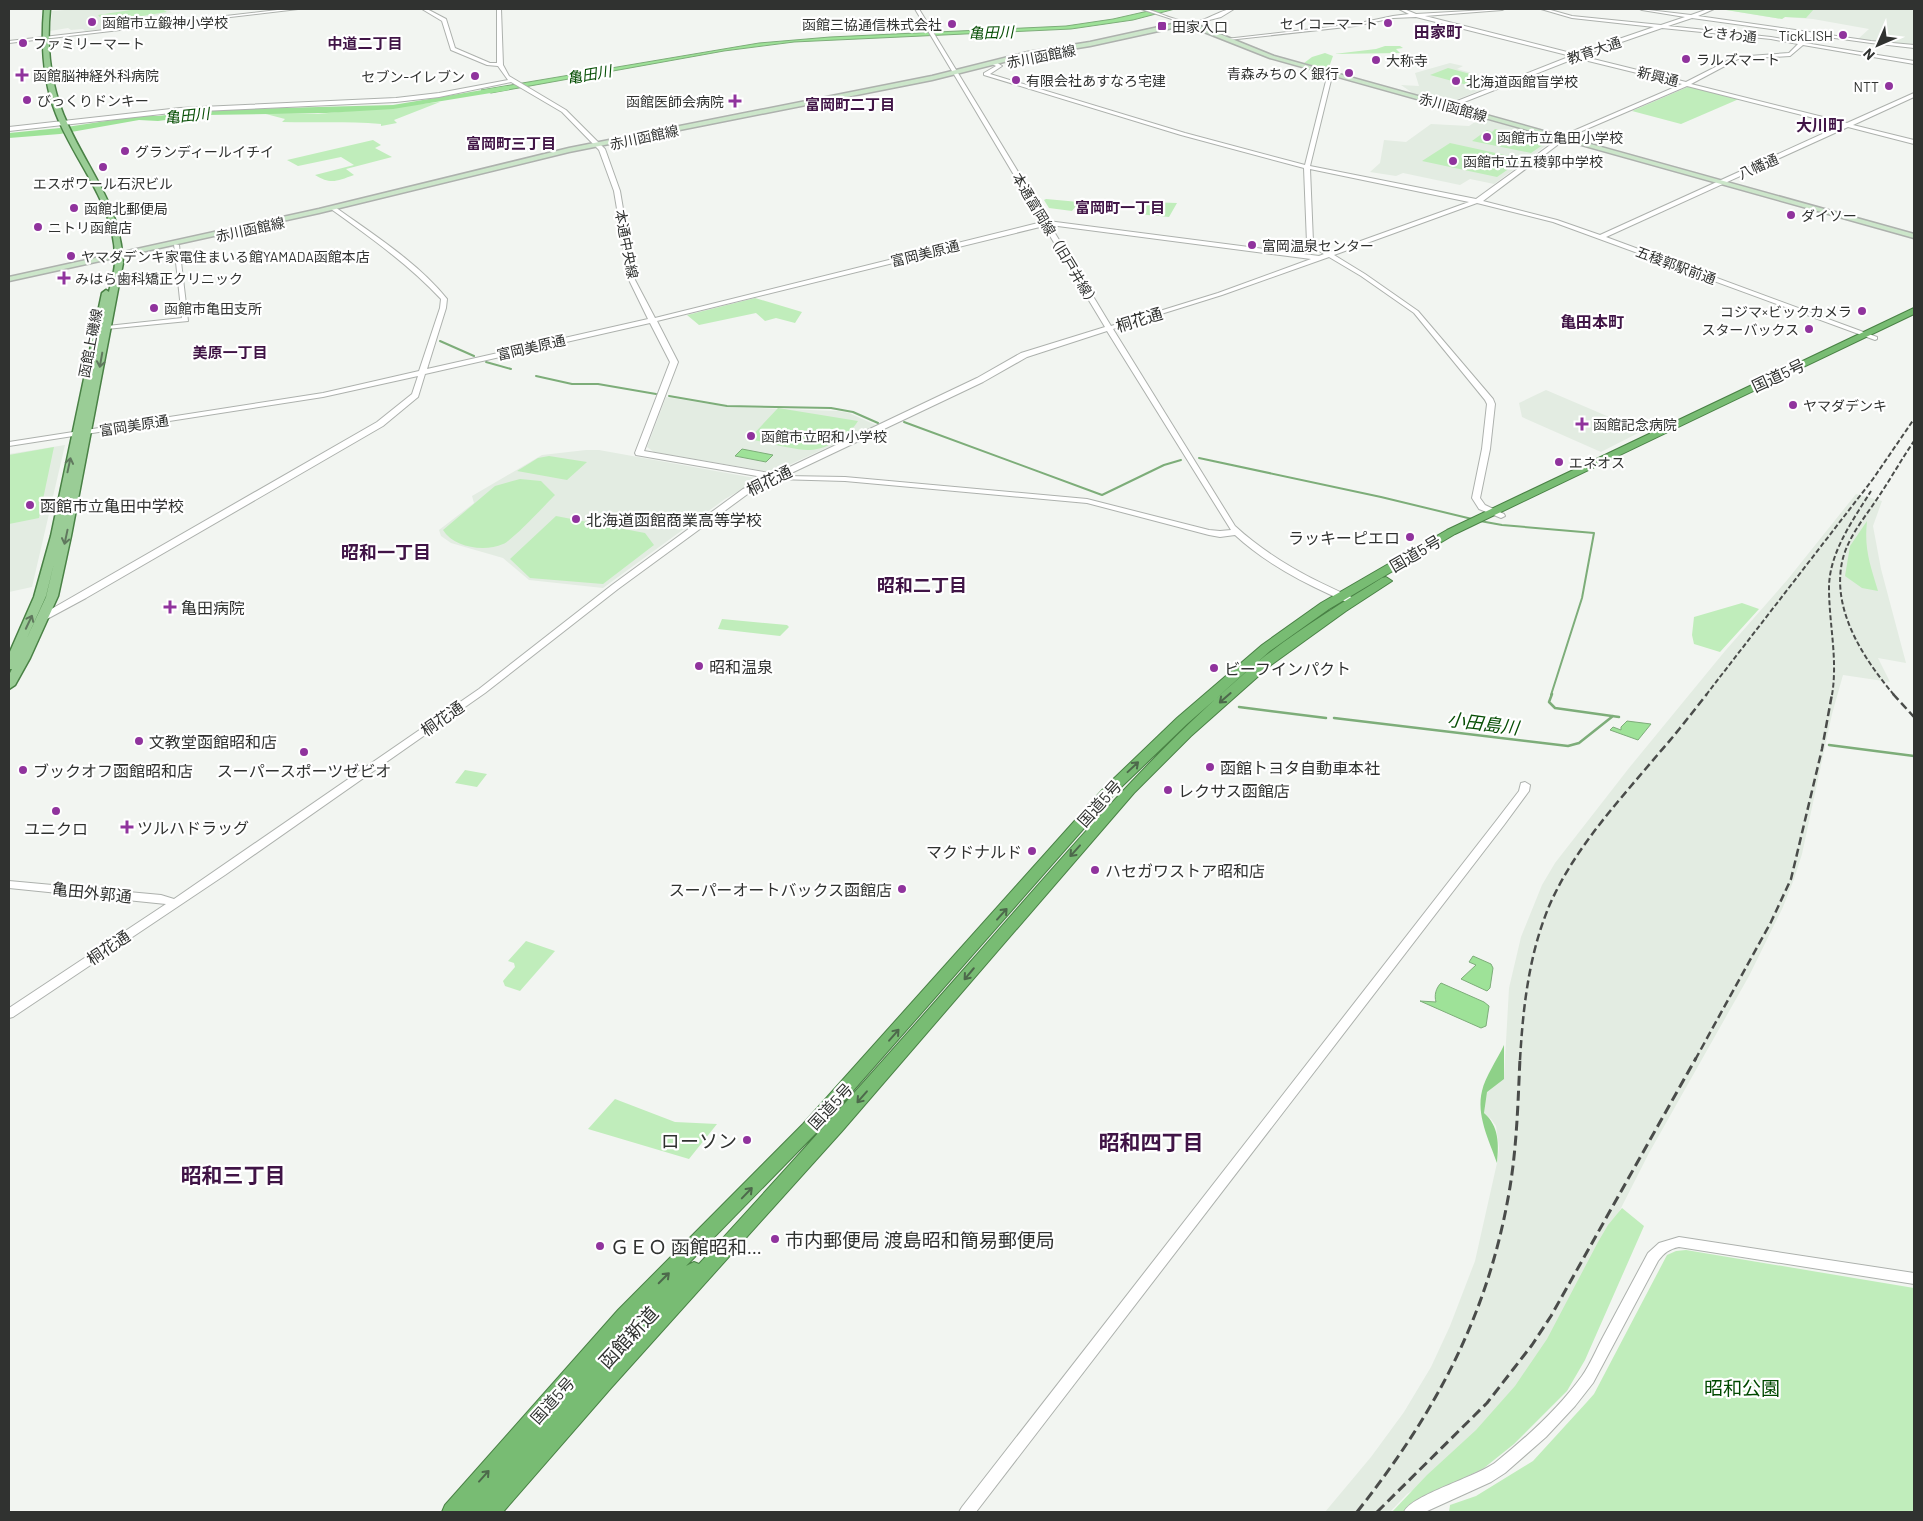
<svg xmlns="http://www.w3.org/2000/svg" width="1923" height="1521" viewBox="0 0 1923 1521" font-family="Barlow,'Noto Sans JP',sans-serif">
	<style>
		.built { fill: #e3ece2 }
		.green { fill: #c0edbb }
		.forest { fill: #8ed188 }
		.water { fill: #9ee298; stroke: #7dad79 }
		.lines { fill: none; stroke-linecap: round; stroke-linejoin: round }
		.stream-far1 { stroke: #7dad79; stroke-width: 2 }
		.stream { stroke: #7dad79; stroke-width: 2.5 }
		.river { fill: #9ee298; fill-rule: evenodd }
		.tertiary-casing { stroke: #adb1ad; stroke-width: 2 }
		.secondary-casing { stroke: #adb1ad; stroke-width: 3 }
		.primary-casing { stroke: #498145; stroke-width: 3 }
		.trunk-casing { stroke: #498145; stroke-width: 2 }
		.tertiary { fill: #fff; fill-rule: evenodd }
		.secondary { fill: #cce6ca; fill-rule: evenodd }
		.primary { fill: #9acd96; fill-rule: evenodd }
		.trunk { fill: #78bc73; fill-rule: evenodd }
		.rail-far2 { stroke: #4a4c4a; stroke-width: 2; stroke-dasharray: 5 2.5; stroke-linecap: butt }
		.rail-far1 { stroke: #4a4c4a; stroke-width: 2.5; stroke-dasharray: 8 4; stroke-linecap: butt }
		.rail { stroke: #4a4c4a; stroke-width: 3; stroke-dasharray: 10 5; stroke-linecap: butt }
		.oneway { stroke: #60785e }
		.oneway2 { stroke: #4d694b }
		.poi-dot { fill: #90339d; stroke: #fff; stroke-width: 2 }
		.labels { text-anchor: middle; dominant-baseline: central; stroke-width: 4.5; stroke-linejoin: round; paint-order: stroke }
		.far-poi-label { font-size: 14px; fill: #303230; stroke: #fff; text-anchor: start }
		.far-street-label { font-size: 14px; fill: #303230; stroke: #fff }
		.far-water-label { font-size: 15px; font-style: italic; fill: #074f05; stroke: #fff }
		.far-neighbourhood-label { font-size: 15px; font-weight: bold; fill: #401446; stroke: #fff }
		.far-quarter-label { font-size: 16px; font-weight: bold; fill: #401446; stroke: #fff }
		.street-label { font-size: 16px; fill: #303230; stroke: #fff }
		.poi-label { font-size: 16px; fill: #303230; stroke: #fff; text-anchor: start }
		.neighbourhood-label { font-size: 18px; font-weight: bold; fill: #401446; stroke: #fff }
		.water-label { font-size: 18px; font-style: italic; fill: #074f05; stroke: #fff }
		.near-poi-label { font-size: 19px; fill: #303230; stroke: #fff; text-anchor: start }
		.near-street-label { font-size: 19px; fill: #303230; stroke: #fff }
		.near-park-label { font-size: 19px; fill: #004900; stroke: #fff }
		.near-neighbourhood-label { font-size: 21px; font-weight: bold; fill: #401446; stroke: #fff }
	</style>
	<rect width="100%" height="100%" fill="#f2f5f1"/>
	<path class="built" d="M 77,9 L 168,9 L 172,13 L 132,19 L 135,26 L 85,31 L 83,29 L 71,30 L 68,28 L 50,31 L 52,11 Z
		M 1720,9 L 1914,9 L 1914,45 L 1858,39 L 1869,29 L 1813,19 L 1785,17 L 1782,19 Z
		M 1450,63 L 1463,66 L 1457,69 L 1491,78 L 1496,84 L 1448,103 L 1414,94 L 1401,85 L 1419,86 L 1415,73 Z
		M 1481,118 L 1555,139 L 1494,184 L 1470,179 L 1460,185 L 1403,173 L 1396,176 L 1370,172 L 1380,163 L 1384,140 L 1406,142 L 1431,124 L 1469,126 Z
		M 1546,390 L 1642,431 L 1601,452 L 1522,417 L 1519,403 Z
		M 666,397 L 728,407 L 838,411 L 849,413 L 876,425 L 776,471 L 770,472 L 654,452 L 647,447 Z
		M 65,445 L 32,587 L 9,592 L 9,454 Z
		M 586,450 L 599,450 L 760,479 L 725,499 L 603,588 L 529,580 L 503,558 L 451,543 L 441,536 L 439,530 L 474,503 L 472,496 L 542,455 Z
		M 1856,494 L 1882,501 L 1873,526 L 1881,569 L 1906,663 L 1878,658 L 1890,682 L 1843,675 L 1832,714 L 1802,854 L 1794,879 L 1783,907 L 1749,976 L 1649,1153 L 1529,1389 L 1468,1457 L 1407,1494 L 1390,1512 L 1325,1512 L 1371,1457 L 1404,1412 L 1431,1367 L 1450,1326 L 1475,1261 L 1497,1163 L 1499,1148 L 1496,1126 L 1491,1119 L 1484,1113 L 1486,1092 L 1504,1078 L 1509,988 L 1521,937 L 1542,885 L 1555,863 L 1629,768 L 1725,651 L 1788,579 Z"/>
	<path class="green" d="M 137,9 L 162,9 L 167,12 L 104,22 L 98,15 Z
		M 1720,9 L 1814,9 L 1806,18 L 1785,17 L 1782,19 Z
		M 1385,46 L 1400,46 L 1403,48 L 1396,49 L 1400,53 L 1334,54 L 1376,49 Z
		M 1325,53 L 1333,56 L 1328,70 L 1304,63 L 1312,57 Z
		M 1448,68 L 1489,79 L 1494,84 L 1482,89 L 1430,75 Z
		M 1690,86 L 1739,99 L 1681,124 L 1632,111 Z
		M 440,102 L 394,120 L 397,123 L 381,126 L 381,124 C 346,121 315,123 282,122 L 285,119 L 262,113 L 318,114 Z
		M 1495,129 L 1547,142 L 1531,153 L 1472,141 L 1487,130 L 1492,132 Z
		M 373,140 L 381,145 L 375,148 L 392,157 L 346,169 L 354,175 C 337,181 331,185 315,175 L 354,165 L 341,157 L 298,166 L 287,160 Z
		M 1450,143 L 1523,159 L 1497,177 L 1422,161 Z
		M 1046,199 L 1079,202 L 1072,211 L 1049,208 L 1044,200 Z
		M 1148,202 L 1177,203 L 1169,217 L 1138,214 Z
		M 755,298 L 802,312 L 795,323 L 776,318 L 765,321 L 756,313 L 699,325 L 687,315 Z
		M 778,408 L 858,421 C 849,436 828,449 810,450 C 798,451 764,442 749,439 Z
		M 54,447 L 39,518 L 9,524 L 9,455 Z
		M 549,456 L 587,462 L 567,480 L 517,471 L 538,458 Z
		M 520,479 L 541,481 L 555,495 C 545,505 513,540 503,544 C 485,552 454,548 443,530 L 495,486 Z
		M 556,516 L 645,533 L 654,545 L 603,584 L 530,578 L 510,559 Z
		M 1867,521 C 1864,549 1870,564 1878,591 L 1862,588 L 1845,576 L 1850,546 Z
		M 1742,603 L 1759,609 L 1720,652 L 1694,644 L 1692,635 L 1694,617 Z
		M 722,619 L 787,625 L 789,627 L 780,636 L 718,629 Z
		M 465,770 L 487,774 L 477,787 L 455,783 Z
		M 526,941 L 555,951 L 520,991 L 505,986 L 503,981 L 515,967 L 514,963 L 508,961 Z
		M 615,1099 L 675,1122 L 717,1124 L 689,1159 L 588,1129 Z
		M 1622,1208 L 1644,1226 L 1585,1360 L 1567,1391 L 1514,1444 L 1484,1468 L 1414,1503 L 1404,1512 L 1392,1512 L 1427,1475 L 1476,1430 L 1515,1386 L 1547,1339 L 1598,1242 L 1608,1225 Z
		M 1686,1250 L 1914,1288 L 1914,1512 L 1449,1512 L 1450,1505 L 1476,1496 L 1533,1461 L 1586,1403 L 1594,1394 L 1667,1255 L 1676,1251 Z"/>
	<path class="forest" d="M 1504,1045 L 1504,1079 L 1487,1092 L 1484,1113 C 1499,1126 1499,1144 1497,1163 C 1489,1140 1476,1115 1482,1091 C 1485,1077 1498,1058 1504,1045 Z"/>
	<path class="water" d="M 1157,9 L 1175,9 L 1133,20 L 1071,29 L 794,42 L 724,51 L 491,93 L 481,90 L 759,43 L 830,37 L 1066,26 L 1113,19 Z
		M 742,449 L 773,455 L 766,462 L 735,456 Z
		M 1627,721 L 1651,724 L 1638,740 L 1610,730 L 1613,727 L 1621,730 L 1621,727 Z
		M 1473,956 L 1491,964 L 1493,968 L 1490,988 L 1487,991 L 1461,979 L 1476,965 L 1469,962 Z
		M 1441,983 L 1484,1002 L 1489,1006 L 1486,1026 L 1481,1028 L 1420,1001 L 1436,1002 C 1434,995 1436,988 1441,983 Z"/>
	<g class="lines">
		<path class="stream-far1" d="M 440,341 L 474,356
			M 486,362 L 511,369
			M 536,376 L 572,384 L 598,384 L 656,394
			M 669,396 L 727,406 L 831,408 L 853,412 L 878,423
			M 904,422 L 1102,495 L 1164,465 L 1181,460
			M 1199,458 L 1381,497 L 1472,519
			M 1480,521 L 1502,525 L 1594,533 L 1582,598 L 1551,695"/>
		<path class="stream" d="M 1552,694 L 1549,702 L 1555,708 L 1619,717
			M 1239,707 L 1326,718
			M 1334,718 L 1568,746 L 1579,743 L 1613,716
			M 1829,745 L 1914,756"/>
		<path class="river" d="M 506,86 L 509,86 L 509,90 L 393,109 L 326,113 L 205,115 L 158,121 L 139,120 L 60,134 L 9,138 L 9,133 L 60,128 L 139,116 L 158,116 L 205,110 L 393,105 Z"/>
		<defs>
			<path id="tertiary" d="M 286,9 L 298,9 L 9,43 L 9,41 Z
				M 422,9 L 427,9 L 446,19 L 455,48 L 490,63 L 497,63 L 497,9 L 501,9 L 503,65 L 509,76 L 566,110 L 605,149 L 620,191 L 635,280 L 655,318 L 1042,222 L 915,9 L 919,9 L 1048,221 L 1319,256 L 1324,254 L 1307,243 L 1304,168 L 1181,135 L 984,75 L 984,73 L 996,66 L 992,64 L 992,62 L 996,62 L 1002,66 L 990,74 L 1185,133 L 1305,165 L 1328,73 L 1333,72 L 1310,166 L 1476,199 L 1564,135 L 1682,84 L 1576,58 L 1449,108 L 1447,107 L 1447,105 L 1571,56 L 1416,17 L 1393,18 L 1355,26 L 1228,40 L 1226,39 L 1355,24 L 1393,16 L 1409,14 L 1399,9 L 1404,9 L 1416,14 L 1504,9 L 1502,10 L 1425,16 L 1575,54 L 1654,27 L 1572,18 L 1541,9 L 1547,9 L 1572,16 L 1661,25 L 1685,17 L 1642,10 L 1640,9 L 1691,15 L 1708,9 L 1714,9 L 1698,16 L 1871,41 L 1914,45 L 1914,48 L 1871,43 L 1813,35 L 1805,43 L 1914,61 L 1914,64 L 1803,45 L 1790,56 L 1738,59 L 1691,84 L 1847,123 L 1914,93 L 1914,97 L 1853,125 L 1914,140 L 1914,144 L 1848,127 L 1606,237 L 1877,337 L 1877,339 L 1875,340 L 1553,222 L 1477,203 L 1334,255 L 1365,274 L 1418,311 L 1493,399 L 1495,404 L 1490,449 L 1480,498 L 1485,505 L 1504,514 L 1505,516 L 1501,518 L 1479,509 L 1472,498 L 1482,449 L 1487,404 L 1485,400 L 1414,313 L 1361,276 L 1329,257 L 1222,295 L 1113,329 L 1235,526 C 1271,559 1312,580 1356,599 L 1357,601 L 1356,603 C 1348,604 1338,598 1331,595 C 1296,579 1263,561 1235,535 L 1220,537 L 1209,535 L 1087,503 L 845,481 L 777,479 L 749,493 L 618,589 L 485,693 L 225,875 L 13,1017 L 9,1018 L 9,1008 L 166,904 L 9,888 L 9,881 L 161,895 L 174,899 L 479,689 L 612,585 L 743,489 L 768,478 L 636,455 L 635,453 L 670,362 L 650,323 L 425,374 L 418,397 L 383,426 L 86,598 L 47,619 L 41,619 L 40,617 L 41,615 L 377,422 L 412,394 L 418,376 L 323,397 L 9,446 L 9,442 L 323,393 L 419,371 L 440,308 L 441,299 C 408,264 370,237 331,209 L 331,207 L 335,207 C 374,235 417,262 447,299 L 446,308 L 427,369 L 648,319 L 629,280 L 614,191 L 599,150 L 562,112 L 511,82 L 439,97 L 396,102 L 180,112 L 9,131 L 9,127 L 180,108 L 396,98 L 439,93 L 508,80 L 498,66 L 487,65 L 451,50 L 442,21 ZM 1692,18 L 1808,34 L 1801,42 L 1771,37 L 1668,26 ZM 1662,28 L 1771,39 L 1798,44 L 1789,53 L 1735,57 L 1686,82 L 1581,56 ZM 1687,86 L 1842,125 L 1600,235 L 1557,220 L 1483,201 L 1568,137 ZM 1310,169 L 1469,202 L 1330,252 L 1313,242 ZM 1050,225 L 1311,259 L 1218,293 L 1111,326 ZM 1044,226 L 1105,327 L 1021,353 L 977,378 L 775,474 L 644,451 L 678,362 L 657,321 ZM 1107,331 L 1231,530 L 1220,531 L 1209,530 L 1087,499 L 845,477 L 785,476 L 983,382 L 1027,357 Z
				M 1141,9 L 1147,9 C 1159,13 1177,21 1189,22 C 1204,24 1221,8 1234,9 L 1221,17 L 1190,25 Z
				M 174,244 L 179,245 L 188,321 L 96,330 L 95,329 L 98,327 L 182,318 Z
				M 1525,782 L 1530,785 L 1529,791 L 1504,825 L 976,1512 L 959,1512 L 962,1507 L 1496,821 L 1519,791 L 1521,783 Z
				M 1679,1237 L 1914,1273 L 1914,1284 L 1679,1247 C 1669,1249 1664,1253 1658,1261 L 1593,1383 L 1575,1406 L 1546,1437 L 1505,1473 L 1491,1482 L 1425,1512 L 1404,1512 C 1411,1495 1477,1477 1496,1462 C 1527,1437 1558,1409 1582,1376 C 1590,1365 1596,1350 1603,1337 C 1618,1309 1633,1281 1648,1253 L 1659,1243 Z"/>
			<path id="secondary" d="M 1190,22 L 1274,56 L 1914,234 L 1914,238 L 1270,58 L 1189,26 L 1177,27 L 1090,46 L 1028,56 L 932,80 L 569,152 L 319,213 L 9,281 L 9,277 L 319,209 L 569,148 L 932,76 L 1028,52 L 1090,42 L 1177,23 Z"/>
			<path id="primary" d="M 44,9 L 50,9 C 46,49 51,89 68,125 C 91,175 120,205 123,263 L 71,536 L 58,596 L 30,658 L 15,685 L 9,689 L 9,675 L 12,669 L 9,669 L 9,654 L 34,597 L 51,536 L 102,293 L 106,290 L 109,292 C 111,282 115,271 115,262 C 117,206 75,163 56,114 C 43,81 41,45 44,9 ZM 54,563 L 46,596 L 26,640 L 46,597 Z"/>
			<path id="trunk" d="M 1914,308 L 1914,314 L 1455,534 L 1329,609 L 1270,651 L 1187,724 L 1115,793 L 815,1134 L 686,1266 L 694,1262 L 699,1264 C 792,1163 883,1061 973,959 C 1065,855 1153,749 1260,660 C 1298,630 1340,604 1382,578 L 1386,577 L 1392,581 L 1346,611 L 1271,665 L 1191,736 L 1134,793 L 843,1130 L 611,1388 L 503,1512 L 442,1512 L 445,1505 L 618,1310 L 803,1124 L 1105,787 L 1177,718 L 1262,645 L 1321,603 L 1447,530 Z"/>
		</defs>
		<use href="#tertiary" class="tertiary-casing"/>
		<use href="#secondary" class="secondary-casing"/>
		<use href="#primary" class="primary-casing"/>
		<use href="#trunk" class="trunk-casing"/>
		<use href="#tertiary" class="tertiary"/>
		<use href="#secondary" class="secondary"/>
		<use href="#primary" class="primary"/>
		<use href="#trunk" class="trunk"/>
		<path class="rail-far2" d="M 1706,695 L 1873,479 L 1914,419
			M 1832,695 C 1838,659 1829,624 1829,588 C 1829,553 1853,520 1871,491
			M 1894,695 C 1863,658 1830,608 1843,558 C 1849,536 1865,517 1877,499 C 1890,480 1901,460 1914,441"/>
		<path class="rail-far1" d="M 1893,694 L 1914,717
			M 1520,1060 C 1523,1007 1529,953 1550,904 C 1576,846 1619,801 1659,753 C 1676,734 1691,714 1707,694
			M 1695,1060 L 1771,922 L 1791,879 L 1822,749 L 1832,694"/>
		<path class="rail" d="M 1357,1512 C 1436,1412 1489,1314 1510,1187 C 1517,1144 1518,1101 1520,1058
			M 1377,1512 L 1487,1403 L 1532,1345 L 1551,1316 L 1696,1058"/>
	</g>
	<defs><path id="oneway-shaft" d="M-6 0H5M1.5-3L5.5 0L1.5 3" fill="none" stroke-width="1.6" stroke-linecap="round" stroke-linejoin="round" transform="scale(1.25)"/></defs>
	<g class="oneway">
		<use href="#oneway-shaft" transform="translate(101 360) rotate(100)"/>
		<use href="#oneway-shaft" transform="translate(69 465) rotate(-78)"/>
		<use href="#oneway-shaft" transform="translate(66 537) rotate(102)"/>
		<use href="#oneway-shaft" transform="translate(29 622) rotate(-65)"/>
	</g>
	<g class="oneway2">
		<use href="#oneway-shaft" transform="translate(1225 698) rotate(139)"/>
		<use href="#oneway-shaft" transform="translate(1133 767) rotate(-43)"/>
		<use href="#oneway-shaft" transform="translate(1075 851) rotate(132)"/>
		<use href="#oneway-shaft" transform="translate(1002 914) rotate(-48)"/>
		<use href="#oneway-shaft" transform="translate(969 974) rotate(130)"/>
		<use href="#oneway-shaft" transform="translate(894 1035) rotate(-49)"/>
		<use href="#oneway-shaft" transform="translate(862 1097) rotate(131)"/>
		<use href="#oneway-shaft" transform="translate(747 1193) rotate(-46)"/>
		<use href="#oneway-shaft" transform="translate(664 1278) rotate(-45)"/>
		<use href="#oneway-shaft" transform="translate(484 1476) rotate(-48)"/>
	</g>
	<g class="poi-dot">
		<circle cx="92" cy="22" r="5"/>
		<circle cx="1388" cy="23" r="5"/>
		<circle cx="952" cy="24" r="5"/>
		<rect x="1157" y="21" width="10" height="10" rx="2.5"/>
		<circle cx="1843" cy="35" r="5"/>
		<circle cx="23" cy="43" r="5"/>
		<circle cx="1686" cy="59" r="5"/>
		<circle cx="1376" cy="60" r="5"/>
		<circle cx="1349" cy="73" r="5"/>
		<path d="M19.5 67.5h5v5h5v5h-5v5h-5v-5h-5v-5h5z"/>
		<circle cx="475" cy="76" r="5"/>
		<circle cx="1016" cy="80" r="5"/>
		<circle cx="1456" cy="81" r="5"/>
		<circle cx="1889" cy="86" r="5"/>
		<circle cx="27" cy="100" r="5"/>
		<path d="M732.5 93.5h5v5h5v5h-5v5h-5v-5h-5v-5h5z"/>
		<circle cx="1487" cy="137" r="5"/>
		<circle cx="125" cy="151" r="5"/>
		<circle cx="1453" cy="161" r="5"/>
		<circle cx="103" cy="167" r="5"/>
		<circle cx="74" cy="208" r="5"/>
		<circle cx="1791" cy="215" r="5"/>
		<circle cx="38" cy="227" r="5"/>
		<circle cx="1252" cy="245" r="5"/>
		<circle cx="71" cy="256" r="5"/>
		<path d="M61.5 270.5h5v5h5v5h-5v5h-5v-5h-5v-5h5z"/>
		<circle cx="154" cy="308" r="5"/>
		<circle cx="1862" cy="311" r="5"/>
		<circle cx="1809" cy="329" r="5"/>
		<circle cx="1793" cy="405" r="5"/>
		<path d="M1579.5 416.5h5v5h5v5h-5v5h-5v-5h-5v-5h5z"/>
		<circle cx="751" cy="436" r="5"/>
		<circle cx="1559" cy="462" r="5"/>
		<circle cx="30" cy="505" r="5"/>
		<circle cx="576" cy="519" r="5"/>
		<circle cx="1410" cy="537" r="5"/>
		<path d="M167.5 599.5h5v5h5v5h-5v5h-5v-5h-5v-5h5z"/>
		<circle cx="699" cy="666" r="5"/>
		<circle cx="1214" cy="668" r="5"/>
		<circle cx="139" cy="741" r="5"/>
		<circle cx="304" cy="752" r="5"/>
		<circle cx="1210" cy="767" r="5"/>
		<circle cx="23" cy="770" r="5"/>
		<circle cx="1168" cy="790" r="5"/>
		<circle cx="56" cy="811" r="5"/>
		<path d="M124.5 819.5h5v5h5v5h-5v5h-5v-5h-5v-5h5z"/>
		<circle cx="1032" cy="851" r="5"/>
		<circle cx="1095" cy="870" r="5"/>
		<circle cx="902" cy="889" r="5"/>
		<circle cx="747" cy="1140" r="5"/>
		<circle cx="775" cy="1239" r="5"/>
		<circle cx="600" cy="1246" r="5"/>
	</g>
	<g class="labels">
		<g class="far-poi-label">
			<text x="102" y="22">函館市立鍛神小学校</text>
			<text x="1378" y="23" text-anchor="end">セイコーマート</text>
			<text x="942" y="24" text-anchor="end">函館三協通信株式会社</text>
			<text x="1172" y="26">田家入口</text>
			<text x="1833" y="35" text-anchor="end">TickLISH</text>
			<text x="33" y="43">ファミリーマート</text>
			<text x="1696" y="59">ラルズマート</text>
			<text x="1386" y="60">大称寺</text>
			<text x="1339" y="73" text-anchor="end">青森みちのく銀行</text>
			<text x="33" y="75">函館脳神経外科病院</text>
			<text x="465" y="76" text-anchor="end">セブン-イレブン</text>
			<text x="1026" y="80">有限会社あすなろ宅建</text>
			<text x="1466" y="81">北海道函館盲学校</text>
			<text x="1879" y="86" text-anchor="end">NTT</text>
			<text x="37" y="100">びっくりドンキー</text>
			<text x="724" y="101" text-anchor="end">函館医師会病院</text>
			<text x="1497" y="137">函館市立亀田小学校</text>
			<text x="135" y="151">グランディールイチイ</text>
			<text x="1463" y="161">函館市立五稜郭中学校</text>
			<text x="103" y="183" text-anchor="middle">エスポワール石沢ビル</text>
			<text x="84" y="208">函館北郵便局</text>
			<text x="1801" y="215">ダイソー</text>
			<text x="48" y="227">ニトリ函館店</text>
			<text x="1262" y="245">富岡温泉センター</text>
			<text x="81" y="256">ヤマダデンキ家電住まいる館YAMADA函館本店</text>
			<text x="75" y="278">みはら歯科矯正クリニック</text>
			<text x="164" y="308">函館市亀田支所</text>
			<text x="1852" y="311" text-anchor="end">コジマ×ビックカメラ</text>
			<text x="1799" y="329" text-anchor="end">スターバックス</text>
			<text x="1803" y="405">ヤマダデンキ</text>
			<text x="1593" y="424">函館記念病院</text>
			<text x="761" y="436">函館市立昭和小学校</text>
			<text x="1569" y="462">エネオス</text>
		</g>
		<g class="far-street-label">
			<text transform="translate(1729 34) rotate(6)">ときわ通</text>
			<text transform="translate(1594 50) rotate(-19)">教育大通</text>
			<text transform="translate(1041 56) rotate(-11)">赤川函館線</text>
			<text transform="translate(1658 76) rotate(14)">新興通</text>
			<text transform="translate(1453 107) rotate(16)">赤川函館線</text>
			<text transform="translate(644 137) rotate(-12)">赤川函館線</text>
			<text transform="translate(1758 166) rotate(-24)">八幡通</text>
			<text transform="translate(250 229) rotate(-12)">赤川函館線</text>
			<text transform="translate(1056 240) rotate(59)">本通富岡線（旧戸井線）</text>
			<text transform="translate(627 244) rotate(79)">本通中央線</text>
			<text transform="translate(925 253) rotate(-14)">富岡美原通</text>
			<text transform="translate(1676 265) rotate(20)">五稜郭駅前通</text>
			<text transform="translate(90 343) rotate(-79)">函館上磯線</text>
			<text transform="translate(531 347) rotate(-13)">富岡美原通</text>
			<text transform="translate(134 425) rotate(-9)">富岡美原通</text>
		</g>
		<g class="far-water-label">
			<text transform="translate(991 32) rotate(-2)">亀田川</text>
			<text transform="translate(589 74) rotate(-10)">亀田川</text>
			<text transform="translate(187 115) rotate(-6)">亀田川</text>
		</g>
		<g class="far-neighbourhood-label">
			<text x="365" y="43">中道二丁目</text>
			<text x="850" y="104">富岡町二丁目</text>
			<text x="511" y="143">富岡町三丁目</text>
			<text x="1120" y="207">富岡町一丁目</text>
			<text x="230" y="352">美原一丁目</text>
		</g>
		<g class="far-quarter-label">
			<text x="1438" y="31">田家町</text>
			<text x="1820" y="124">大川町</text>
			<text x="1592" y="321">亀田本町</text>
		</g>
		<g class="street-label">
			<text transform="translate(1139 319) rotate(-17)">桐花通</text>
			<text transform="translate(1778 375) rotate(-25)">国道5号</text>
			<text transform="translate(769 480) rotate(-26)">桐花通</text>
			<text transform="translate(1415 553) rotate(-30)">国道5号</text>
			<text transform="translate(442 718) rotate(-35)">桐花通</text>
			<text transform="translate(1099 803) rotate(-48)">国道5号</text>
			<text transform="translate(92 892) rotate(6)">亀田外郭通</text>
			<text transform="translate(108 947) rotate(-34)">桐花通</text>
			<text transform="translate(830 1106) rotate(-47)">国道5号</text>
			<text transform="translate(552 1400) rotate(-48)">国道5号</text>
		</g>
		<g class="poi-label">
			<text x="40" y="505">函館市立亀田中学校</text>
			<text x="586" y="519">北海道函館商業高等学校</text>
			<text x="1400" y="537" text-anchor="end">ラッキーピエロ</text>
			<text x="181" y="607">亀田病院</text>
			<text x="709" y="666">昭和温泉</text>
			<text x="1224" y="668">ビーフインパクト</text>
			<text x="149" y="741">文教堂函館昭和店</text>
			<text x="1220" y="767">函館トヨタ自動車本社</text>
			<text x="33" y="770">ブックオフ函館昭和店</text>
			<text x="304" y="770" text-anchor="middle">スーパースポーツゼビオ</text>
			<text x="1178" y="790">レクサス函館店</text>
			<text x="137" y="827">ツルハドラッグ</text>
			<text x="56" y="828" text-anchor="middle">ユニクロ</text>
			<text x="1022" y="851" text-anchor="end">マクドナルド</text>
			<text x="1105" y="870">ハセガワストア昭和店</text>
			<text x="892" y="889" text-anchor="end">スーパーオートバックス函館店</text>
		</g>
		<g class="neighbourhood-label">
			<text x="386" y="552">昭和一丁目</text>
			<text x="922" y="585">昭和二丁目</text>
		</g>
		<g class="water-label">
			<text transform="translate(1483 723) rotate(7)">小田島川</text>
		</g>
		<g class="near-poi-label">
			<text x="737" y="1140" text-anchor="end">ローソン</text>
			<text x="785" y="1239">市内郵便局 渡島昭和簡易郵便局</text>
			<text x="610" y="1246">ＧＥＯ 函館昭和…</text>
		</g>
		<g class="near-street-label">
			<text transform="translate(628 1337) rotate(-47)">函館新道</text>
		</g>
		<g class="near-park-label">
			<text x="1742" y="1387">昭和公園</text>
		</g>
		<g class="near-neighbourhood-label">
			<text x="1151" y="1141">昭和四丁目</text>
			<text x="233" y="1174">昭和三丁目</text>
		</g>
	</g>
	<rect width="1923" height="1521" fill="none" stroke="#303230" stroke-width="20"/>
	<g transform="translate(1878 45) rotate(225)" stroke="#ffffff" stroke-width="4" paint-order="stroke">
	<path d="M0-4L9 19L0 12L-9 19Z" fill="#303230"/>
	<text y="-8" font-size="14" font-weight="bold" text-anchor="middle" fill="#303230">N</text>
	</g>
</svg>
